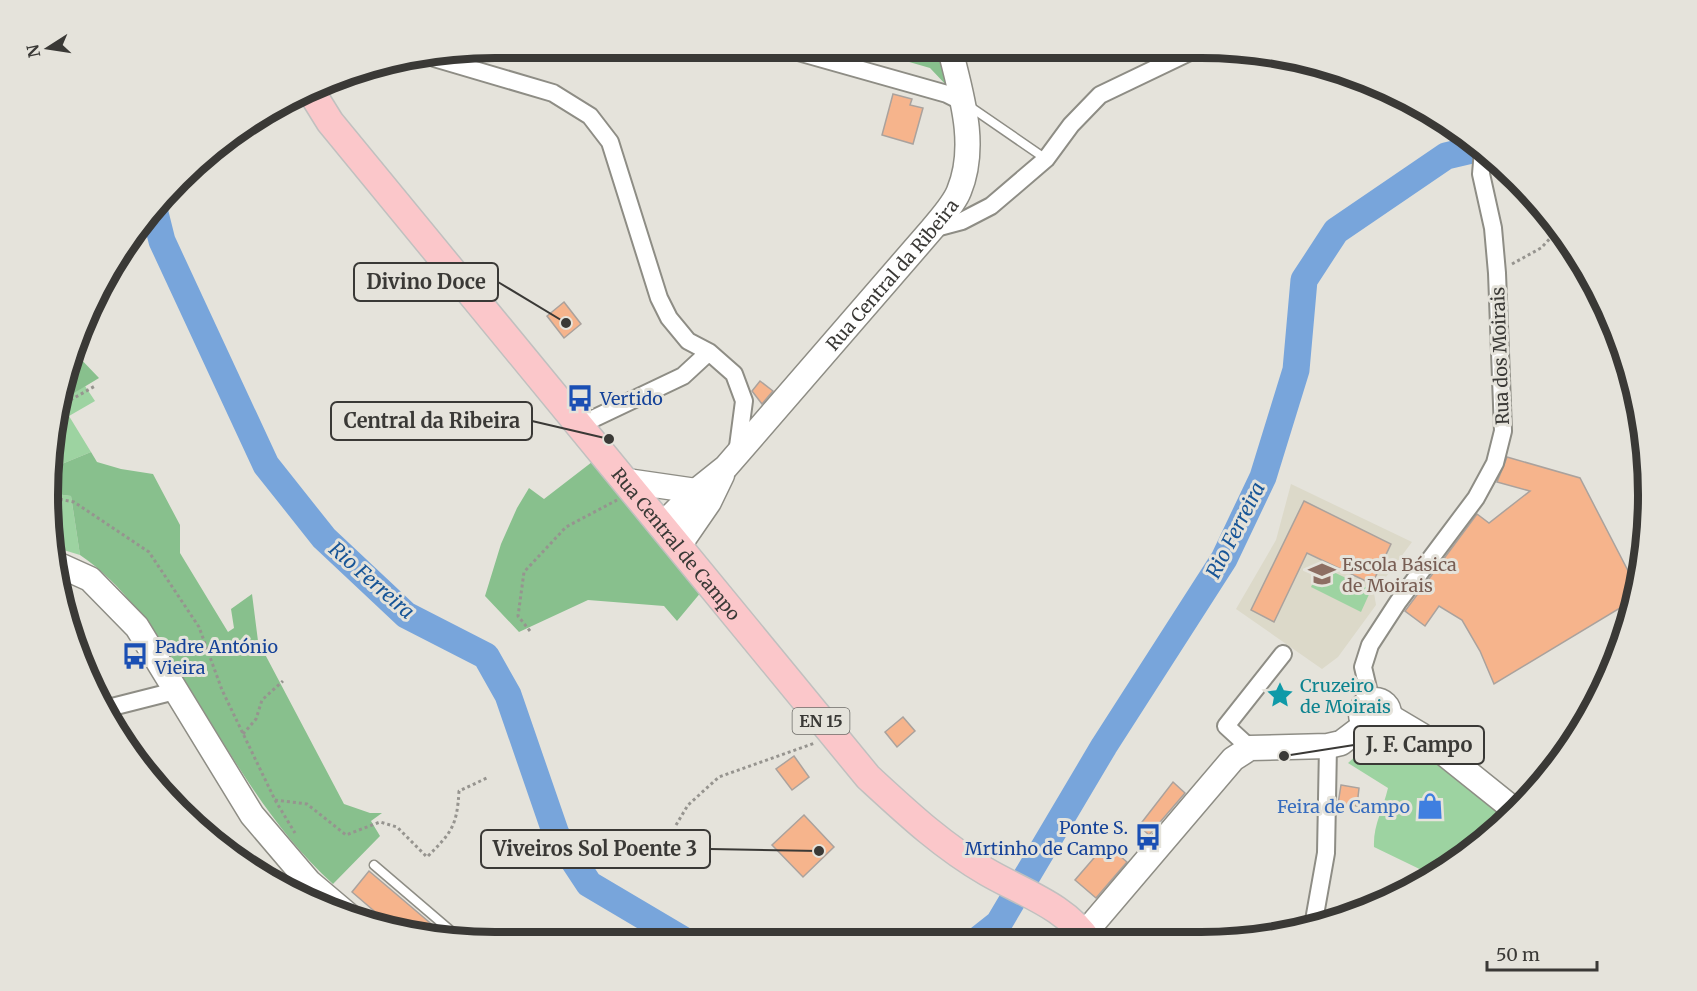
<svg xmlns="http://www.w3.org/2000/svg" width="1697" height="991" viewBox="0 0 1697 991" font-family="Merriweather,serif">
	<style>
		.built { fill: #dcd9c9 }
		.green { fill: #9dd3a1 }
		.forest { fill: #88c08d }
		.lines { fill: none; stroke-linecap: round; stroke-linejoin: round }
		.river { stroke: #78a5db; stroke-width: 27 }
		.building { fill: #f6b48c; stroke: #aaa29d; stroke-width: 1.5 }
		.lane-casing { stroke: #8e8d85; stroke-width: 11 }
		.street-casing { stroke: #8e8d85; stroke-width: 20 }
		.secondary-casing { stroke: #8e8d85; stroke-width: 27 }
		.primary-casing { stroke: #c0c0bf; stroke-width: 30 }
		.path { stroke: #96948f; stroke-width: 3; stroke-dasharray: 3 3; stroke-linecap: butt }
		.lane { stroke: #fff; stroke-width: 8 }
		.street { stroke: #fff; stroke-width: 16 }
		.secondary { stroke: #fff; stroke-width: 24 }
		.primary { stroke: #fbc7ca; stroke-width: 27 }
		.labels { text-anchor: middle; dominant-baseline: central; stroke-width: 6; stroke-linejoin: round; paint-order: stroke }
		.shield { fill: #e5e3db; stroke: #6d6c68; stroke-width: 1.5 }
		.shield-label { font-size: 16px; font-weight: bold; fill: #3a3936 }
		.street-label { font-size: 18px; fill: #3a3936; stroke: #e5e3db }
		.transit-label { font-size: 18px; fill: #164399; stroke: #e5e3db; text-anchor: start }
		.education-label { font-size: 18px; fill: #785e54; stroke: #e5e3db; text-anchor: start }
		.culture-label { font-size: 18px; fill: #0d838f; stroke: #e5e3db; text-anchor: start }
		.shop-label { font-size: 18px; fill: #366cbe; stroke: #e5e3db; text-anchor: end }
		.water-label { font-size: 20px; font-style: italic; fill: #175597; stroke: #e5e3db }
		.rim { fill: none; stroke: #3a3936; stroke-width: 8 }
		.leader { fill: none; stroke: #3a3936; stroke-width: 2 }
		.callout-dot { fill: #3a3936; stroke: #e5e3db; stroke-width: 2 }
		.callout { fill: #e5e3db; stroke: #3a3936; stroke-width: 2 }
		.callout-label { font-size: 20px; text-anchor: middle; font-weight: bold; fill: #3a3936 }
	</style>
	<rect width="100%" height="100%" fill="#e5e3db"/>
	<path class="built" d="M 1291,484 L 1412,542 L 1374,593 L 1376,605 L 1338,657 L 1322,669 L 1236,609 L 1276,540 Z"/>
	<path class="green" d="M 85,386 L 95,401 L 69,416 L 91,452 L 52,468 L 61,401 Z
		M 48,493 L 71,496 L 80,555 L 57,548 Z
		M 1321,566 L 1371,590 L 1361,612 L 1311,587 Z
		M 1390,740 C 1437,748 1474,788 1509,819 L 1434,876 L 1374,847 C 1373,825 1383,810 1388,788 L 1348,763 L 1369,744 Z"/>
	<path class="forest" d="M 861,48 L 939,49 L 949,88 L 930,68 Z
		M 75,353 L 99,378 L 61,401 L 63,379 Z
		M 91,452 L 97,462 L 121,469 L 153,474 L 180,525 L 180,553 L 228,632 L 234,628 L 231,609 L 252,594 L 258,641 L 344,804 L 370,813 L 382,813 L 371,821 L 380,836 L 333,884 C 268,826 226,745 180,673 C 152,628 124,585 80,555 L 71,496 L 48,493 L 52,468 Z
		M 592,462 L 702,591 L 677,621 L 664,606 L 588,600 L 519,632 L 485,596 L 501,544 L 517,508 L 529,488 L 544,499 Z"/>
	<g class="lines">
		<path class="river" d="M 155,213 L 162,241 L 266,465 L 324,538 L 406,615 L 486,656 L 508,695 L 556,834 L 589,884 L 687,942
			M 975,942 L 999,923 L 1104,746 L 1224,559 L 1263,477 L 1296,370 L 1304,280 L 1336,231 L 1446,156 L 1480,148"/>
	</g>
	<path class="building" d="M 893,94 L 912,99 L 910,105 L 923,108 L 913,144 L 882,135 Z
		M 564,302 L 581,324 L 564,338 L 547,316 Z
		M 760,381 L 773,391 L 762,404 L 752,391 Z
		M 1507,457 L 1580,478 L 1638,590 L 1635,599 L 1494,684 L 1480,651 L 1462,620 L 1439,606 L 1425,626 L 1405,611 L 1477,514 L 1489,523 L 1530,491 L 1497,482 Z
		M 1304,501 L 1391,544 L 1372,584 L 1307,553 L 1274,622 L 1251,610 Z
		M 903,717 L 915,731 L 897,747 L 885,732 Z
		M 794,756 L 809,777 L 792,790 L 776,769 Z
		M 1173,782 L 1185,793 L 1149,835 L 1139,826 Z
		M 1341,785 L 1359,788 L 1357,806 L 1338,804 Z
		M 804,815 L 834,847 L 803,877 L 772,845 Z
		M 1106,844 L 1127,862 L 1096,898 L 1075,880 Z
		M 369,871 L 449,939 L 394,928 L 352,892 Z"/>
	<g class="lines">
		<defs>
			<path id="lane" d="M 969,106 L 1046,159
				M 374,865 L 464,942"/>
			<path id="street" d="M 794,48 L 798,52 L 947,94 L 963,102
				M 434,58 L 553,93 L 590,116 L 610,142 L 659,298 L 669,318 L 688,341 L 709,352 L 734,374 L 744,401 L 737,454
				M 932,229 L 962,221 L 991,206 L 1046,159 L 1071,125 L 1100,95 L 1196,49
				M 580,425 L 683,376 L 709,352
				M 1371,701 L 1363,667 L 1370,645 L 1398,602 L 1476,498 L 1495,463 L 1503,431 L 1497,273 L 1493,228 L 1481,174 L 1483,150
				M 108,708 L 175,691
				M 1250,748 L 1226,726 L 1283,654
				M 139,765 L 143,771
				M 1313,926 L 1326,853 L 1328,746"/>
			<g id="secondary">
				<path d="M 627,481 L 696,491"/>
				<path id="s1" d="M 661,526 L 696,491 L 726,467 L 932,229 C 941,218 954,204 959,191 C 978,145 961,94 950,49"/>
				<path d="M 678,547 L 709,502 L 722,475"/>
				<path d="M 59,565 L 90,579 L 137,627 L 252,815 L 309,882 L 354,920"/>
				<circle cx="1375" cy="714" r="14"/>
				<path d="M 1389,716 L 1421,735 L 1517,812"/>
				<path d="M 1084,934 L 1233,759 L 1250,748 L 1328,746 L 1341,743 L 1366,724"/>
			</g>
			<g id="primary">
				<path id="s2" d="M 312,93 L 330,122 L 868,777 C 906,812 942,846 987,872 C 1023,893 1066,906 1089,942"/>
			</g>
		</defs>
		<use href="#lane" class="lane-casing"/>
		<use href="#street" class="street-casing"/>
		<use href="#secondary" class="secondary-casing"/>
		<use href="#primary" class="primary-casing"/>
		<path class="path" d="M 1512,264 L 1541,248 L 1559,229
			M 60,406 L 95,386
			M 48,497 L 74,502 L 149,552 L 199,627 L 222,690 L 275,800 L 295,833
			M 530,631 L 518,616 L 524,572 L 566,527 L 617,500
			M 243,734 L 256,719 L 262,700 L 283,681
			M 275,800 L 307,804 L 346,835 L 380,822 L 397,827 L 427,857 C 451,833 457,827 459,791 L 489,777
			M 676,825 L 688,805 L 719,777 L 815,743"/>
		<use href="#lane" class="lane"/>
		<use href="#street" class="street"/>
		<use href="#secondary" class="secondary"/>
		<use href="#primary" class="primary"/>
	</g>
	<defs>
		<symbol id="bus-bare" viewBox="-9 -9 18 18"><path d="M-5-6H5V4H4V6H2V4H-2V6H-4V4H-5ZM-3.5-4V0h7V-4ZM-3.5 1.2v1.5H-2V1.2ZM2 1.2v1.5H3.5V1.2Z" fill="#1a4fb4" stroke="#e5e3db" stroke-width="2.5" paint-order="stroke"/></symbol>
		<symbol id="school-bare" viewBox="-9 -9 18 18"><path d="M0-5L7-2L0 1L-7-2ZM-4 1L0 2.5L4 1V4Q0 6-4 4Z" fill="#8d6e63" stroke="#e5e3db" stroke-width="2.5" paint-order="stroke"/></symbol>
		<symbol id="sight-bare" viewBox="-9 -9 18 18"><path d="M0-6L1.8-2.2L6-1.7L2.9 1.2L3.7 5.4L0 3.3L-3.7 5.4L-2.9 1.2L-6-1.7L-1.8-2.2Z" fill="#0f9aa8" stroke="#e5e3db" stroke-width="2.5" paint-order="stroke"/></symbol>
		<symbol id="shop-bare" viewBox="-9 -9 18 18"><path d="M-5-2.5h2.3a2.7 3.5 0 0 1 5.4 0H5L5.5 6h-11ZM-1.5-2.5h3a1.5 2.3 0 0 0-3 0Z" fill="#3f7fe0" stroke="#e5e3db" stroke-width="2.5" paint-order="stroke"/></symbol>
	</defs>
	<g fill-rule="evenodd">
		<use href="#bus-bare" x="561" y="379" width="38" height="38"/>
		<use href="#school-bare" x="1303" y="555" width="38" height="38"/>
		<use href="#bus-bare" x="116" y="637" width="38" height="38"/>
		<use href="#sight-bare" x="1261" y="676" width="38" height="38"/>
		<use href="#shop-bare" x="1411" y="787" width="38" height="38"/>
		<use href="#bus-bare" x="1129" y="818" width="38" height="38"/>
	</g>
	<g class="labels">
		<rect class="shield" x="792.5" y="708" width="57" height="26" rx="4.5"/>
		<g class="shield-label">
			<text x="821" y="721">EN 15</text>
		</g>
		<g class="street-label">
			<text stroke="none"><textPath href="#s1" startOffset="342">Rua Central da Ribeira</textPath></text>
			<text transform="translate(1500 356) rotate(-92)">Rua dos Moirais</text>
			<text stroke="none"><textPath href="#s2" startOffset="580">Rua Central de Campo</textPath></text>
		</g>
		<g class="transit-label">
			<text x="600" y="398">Vertido</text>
			<text x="155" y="646">Padre António<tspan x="155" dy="21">Vieira</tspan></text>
			<text x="1128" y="827" text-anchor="end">Ponte S.<tspan x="1128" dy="21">Mrtinho de Campo</tspan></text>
		</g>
		<g class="education-label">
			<text x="1342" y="564">Escola Básica<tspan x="1342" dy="21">de Moirais</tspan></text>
		</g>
		<g class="culture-label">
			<text x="1300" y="685">Cruzeiro<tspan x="1300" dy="21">de Moirais</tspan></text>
		</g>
		<g class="shop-label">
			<text x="1410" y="806">Feira de Campo</text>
		</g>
		<g class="water-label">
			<text transform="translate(1235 530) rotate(-63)">Rio Ferreira</text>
			<text transform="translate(372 580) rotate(41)">Rio Ferreira</text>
		</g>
	</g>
	<path d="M0 0H1697V991H0ZM495 58H1201A437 437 0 0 1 1638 495V495A437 437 0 0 1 1201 932H495A437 437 0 0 1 58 495V495A437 437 0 0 1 495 58Z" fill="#e5e3db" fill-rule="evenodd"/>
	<path class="rim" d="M495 58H1201A437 437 0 0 1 1638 495V495A437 437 0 0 1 1201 932H495A437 437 0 0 1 58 495V495A437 437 0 0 1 495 58Z"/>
	<path class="leader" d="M566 323L498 282M609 439L532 421M1284 756L1354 745M819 851L710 849"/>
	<g class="callout-dot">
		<circle cx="566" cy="323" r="6"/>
		<circle cx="609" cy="439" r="6"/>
		<circle cx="1284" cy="756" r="6"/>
		<circle cx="819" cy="851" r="6"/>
	</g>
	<g class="callout">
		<rect x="354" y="263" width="144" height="38" rx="6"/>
		<rect x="331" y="402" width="201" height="38" rx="6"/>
		<rect x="1354" y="726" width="130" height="38" rx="6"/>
		<rect x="481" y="830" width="229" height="38" rx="6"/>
	</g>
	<g class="callout-label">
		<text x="426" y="289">Divino Doce</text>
		<text x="432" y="428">Central da Ribeira</text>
		<text x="1419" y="752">J. F. Campo</text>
		<text x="595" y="856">Viveiros Sol Poente 3</text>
	</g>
	<g transform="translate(48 48) rotate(258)" stroke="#e5e3db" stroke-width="4.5" paint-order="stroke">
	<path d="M0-4.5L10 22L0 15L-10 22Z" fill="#3a3936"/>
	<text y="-9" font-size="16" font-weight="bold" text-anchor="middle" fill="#3a3936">N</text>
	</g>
	<path d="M1487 961v9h110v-9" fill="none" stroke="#3a3936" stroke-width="3"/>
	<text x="1496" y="961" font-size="18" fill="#3a3936" stroke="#e5e3db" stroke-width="4.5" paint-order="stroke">50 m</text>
</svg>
